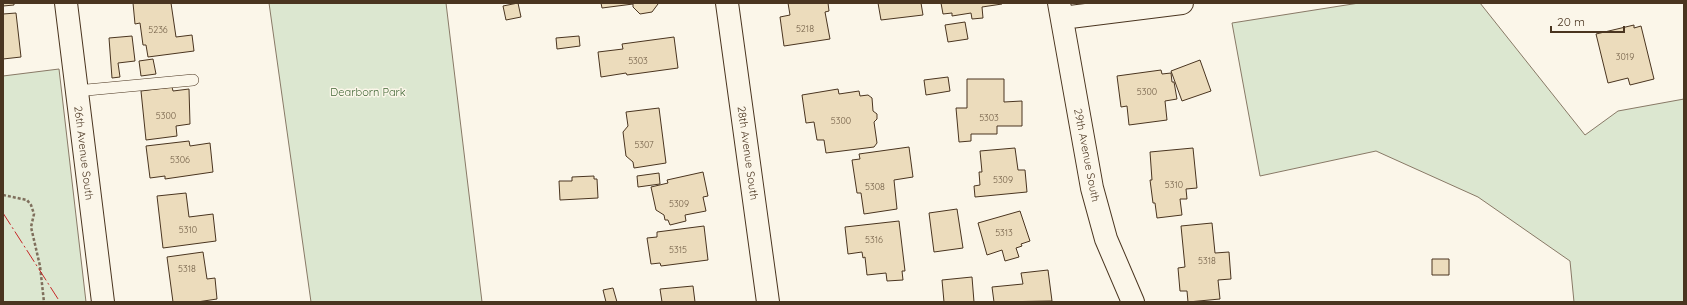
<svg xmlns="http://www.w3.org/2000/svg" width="1687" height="305" viewBox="0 0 1687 305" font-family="Quicksand,sans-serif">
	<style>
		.green { fill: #dce7d0; stroke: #887966 }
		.building { fill: #ecdcbc; stroke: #4a3520 }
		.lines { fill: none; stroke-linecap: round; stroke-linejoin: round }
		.lane-casing { stroke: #4a3520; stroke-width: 12 }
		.street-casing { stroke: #4a3520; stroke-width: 24 }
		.path { stroke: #7f6f5c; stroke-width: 2.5; stroke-dasharray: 3 2; stroke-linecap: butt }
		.lane { stroke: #fbf6e9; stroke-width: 11 }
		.street { stroke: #fbf6e9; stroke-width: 22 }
		.power { stroke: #c62828; stroke-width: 1; stroke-dasharray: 14 3 2 3; stroke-linecap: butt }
		.labels { text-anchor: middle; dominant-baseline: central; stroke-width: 3; stroke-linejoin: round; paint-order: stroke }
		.number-label { font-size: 9px; fill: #725f47 }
		.park-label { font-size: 11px; fill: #436837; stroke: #fbf6e9 }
		.street-label { font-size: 11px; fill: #4a3520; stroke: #fbf6e9 }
	</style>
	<rect width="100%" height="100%" fill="#fbf6e9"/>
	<path class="green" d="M 269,3 L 446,3 L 482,302 L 311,302 Z
		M 1359,3 L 1480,3 L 1585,135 L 1618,111 L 1684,99 L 1684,302 L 1574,302 L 1570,261 L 1478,197 L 1376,151 L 1260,176 L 1232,23 Z
		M 59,69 L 86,302 L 3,302 L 3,76 Z"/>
	<path class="building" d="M 3,3 L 14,3 L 14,5 L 3,6 Z
		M 133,3 L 171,3 L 176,37 L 192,35 L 194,51 L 148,57 L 146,45 L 143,45 L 140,23 L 135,24 Z
		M 518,3 L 521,17 L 506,20 L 503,6 Z
		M 601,3 L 658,3 L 658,4 L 652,12 L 640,14 L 633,7 L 633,4 L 602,8 Z
		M 788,3 L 828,3 L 829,11 L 825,12 L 830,39 L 784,46 L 780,17 L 790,15 Z
		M 878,3 L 921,3 L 923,15 L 881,20 Z
		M 941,3 L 1002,3 L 1002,4 L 982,7 L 983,18 L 972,19 L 971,13 L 952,16 L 952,13 L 943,14 Z
		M 16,13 L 21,57 L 3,59 L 3,14 Z
		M 965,22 L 968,39 L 948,42 L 945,25 Z
		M 1634,25 L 1634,28 L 1641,26 L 1654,79 L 1630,85 L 1628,78 L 1608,83 L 1596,34 Z
		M 132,36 L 135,61 L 118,63 L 120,77 L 112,78 L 109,38 Z
		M 579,36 L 580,46 L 557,49 L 556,38 Z
		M 674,37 L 678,68 L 627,75 L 626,73 L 601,77 L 598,52 L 623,49 L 622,44 Z
		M 153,59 L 156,74 L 141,76 L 139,61 Z
		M 1200,60 L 1211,91 L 1182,101 L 1171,71 Z
		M 1161,70 L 1162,74 L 1171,73 L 1172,82 L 1174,82 L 1177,99 L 1165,101 L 1167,120 L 1129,125 L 1127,106 L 1121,107 L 1117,76 Z
		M 948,77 L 950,91 L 926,95 L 924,80 Z
		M 967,79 L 1004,79 L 1004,102 L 1022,101 L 1022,126 L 997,126 L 997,134 L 971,134 L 971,141 L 959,142 L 956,108 L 967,108 Z
		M 172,87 L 173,91 L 189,89 L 190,124 L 176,126 L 177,136 L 146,140 L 141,91 Z
		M 838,89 L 839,94 L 859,91 L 860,96 L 868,95 L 872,98 L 873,111 L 877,114 L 877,119 L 874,122 L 877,143 L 874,147 L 826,153 L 824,140 L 817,140 L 814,122 L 806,123 L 802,95 Z
		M 659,108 L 666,163 L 634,168 L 633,162 L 626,156 L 623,132 L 628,126 L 626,112 Z
		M 189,141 L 190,146 L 210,143 L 213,172 L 165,179 L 165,176 L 150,178 L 146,146 Z
		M 909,147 L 913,177 L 894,180 L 897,209 L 864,214 L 861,193 L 857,193 L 852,160 L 860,159 L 859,154 Z
		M 1015,148 L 1018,170 L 1025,170 L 1027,192 L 975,197 L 974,186 L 980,185 L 979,172 L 982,172 L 980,151 Z
		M 1193,148 L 1197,188 L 1186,189 L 1187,199 L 1180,199 L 1182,215 L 1157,218 L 1155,203 L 1153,203 L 1150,180 L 1152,180 L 1150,152 Z
		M 703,172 L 708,196 L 703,197 L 706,211 L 685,215 L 686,221 L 670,225 L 668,220 L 665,220 L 664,215 L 656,210 L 651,187 L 668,183 L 667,180 Z
		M 659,173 L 660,184 L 638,187 L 637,176 Z
		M 594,176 L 594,179 L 597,179 L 598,198 L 560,200 L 559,181 L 572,181 L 572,177 Z
		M 186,193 L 189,217 L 213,214 L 216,241 L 163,248 L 157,196 Z
		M 957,209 L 963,248 L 934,252 L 929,213 Z
		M 1020,211 L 1030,241 L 1021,244 L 1022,246 L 1016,248 L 1019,257 L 1005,261 L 1002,250 L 987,255 L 978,223 Z
		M 899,221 L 905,271 L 902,271 L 903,280 L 887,281 L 886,273 L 867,275 L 865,257 L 863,258 L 862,252 L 848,254 L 845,227 Z
		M 1212,223 L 1215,253 L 1229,252 L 1231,279 L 1218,280 L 1220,299 L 1188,302 L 1187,291 L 1180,291 L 1178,268 L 1185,267 L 1181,226 Z
		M 704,226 L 708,260 L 661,266 L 660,263 L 651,264 L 647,238 L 657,237 L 657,232 Z
		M 203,252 L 207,279 L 215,278 L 217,299 L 197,302 L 173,302 L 167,257 Z
		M 1432,259 L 1449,259 L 1449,275 L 1432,275 Z
		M 1048,270 L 1052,301 L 994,302 L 992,287 L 1023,284 L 1021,273 Z
		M 972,277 L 974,302 L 944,302 L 942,280 Z
		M 693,286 L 695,302 L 662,302 L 660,289 Z
		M 613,288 L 617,302 L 606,302 L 603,290 Z"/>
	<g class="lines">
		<defs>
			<path id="lane" d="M 76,91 L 193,80"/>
			<path id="street" d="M 66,3 L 103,302
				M 727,3 L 768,302
				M 1059,3 L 1092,188 L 1106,239 L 1133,302
				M 1062,18 L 1182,3"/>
		</defs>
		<use href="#lane" class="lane-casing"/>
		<use href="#street" class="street-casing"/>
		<path class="path" d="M 3,195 L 27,200 L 31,205 L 34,214 L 31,227 L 40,266 L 44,302"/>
		<use href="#lane" class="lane"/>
		<use href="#street" class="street"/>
		<path class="power" d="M 3,213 L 60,302"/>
	</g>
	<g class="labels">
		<g class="number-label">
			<text x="805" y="28">5218</text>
			<text x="158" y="29">5236</text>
			<text x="1625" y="56">3019</text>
			<text x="638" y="60">5303</text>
			<text x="1147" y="91">5300</text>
			<text x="166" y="115">5300</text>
			<text x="989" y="117">5303</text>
			<text x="841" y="120">5300</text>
			<text x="644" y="144">5307</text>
			<text x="180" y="159">5306</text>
			<text x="1003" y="179">5309</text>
			<text x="1174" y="184">5310</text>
			<text x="875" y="186">5308</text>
			<text x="679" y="203">5309</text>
			<text x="188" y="229">5310</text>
			<text x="1004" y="232">5313</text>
			<text x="874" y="239">5316</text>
			<text x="678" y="249">5315</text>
			<text x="1207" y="260">5318</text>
			<text x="187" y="268">5318</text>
		</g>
		<g class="park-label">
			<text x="368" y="92">Dearborn Park</text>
		</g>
		<g class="street-label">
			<text transform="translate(84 153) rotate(83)">26th Avenue South</text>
			<text transform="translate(748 153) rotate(82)">28th Avenue South</text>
			<text transform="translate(1087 155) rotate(79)">29th Avenue South</text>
		</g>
	</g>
	<rect width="1687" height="305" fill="none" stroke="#4a3520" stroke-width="8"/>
	<path d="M1551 26v6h73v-6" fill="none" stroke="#4a3520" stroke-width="2"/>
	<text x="1557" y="26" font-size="12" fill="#4a3520" stroke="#fbf6e9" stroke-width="3" paint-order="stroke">20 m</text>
</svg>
